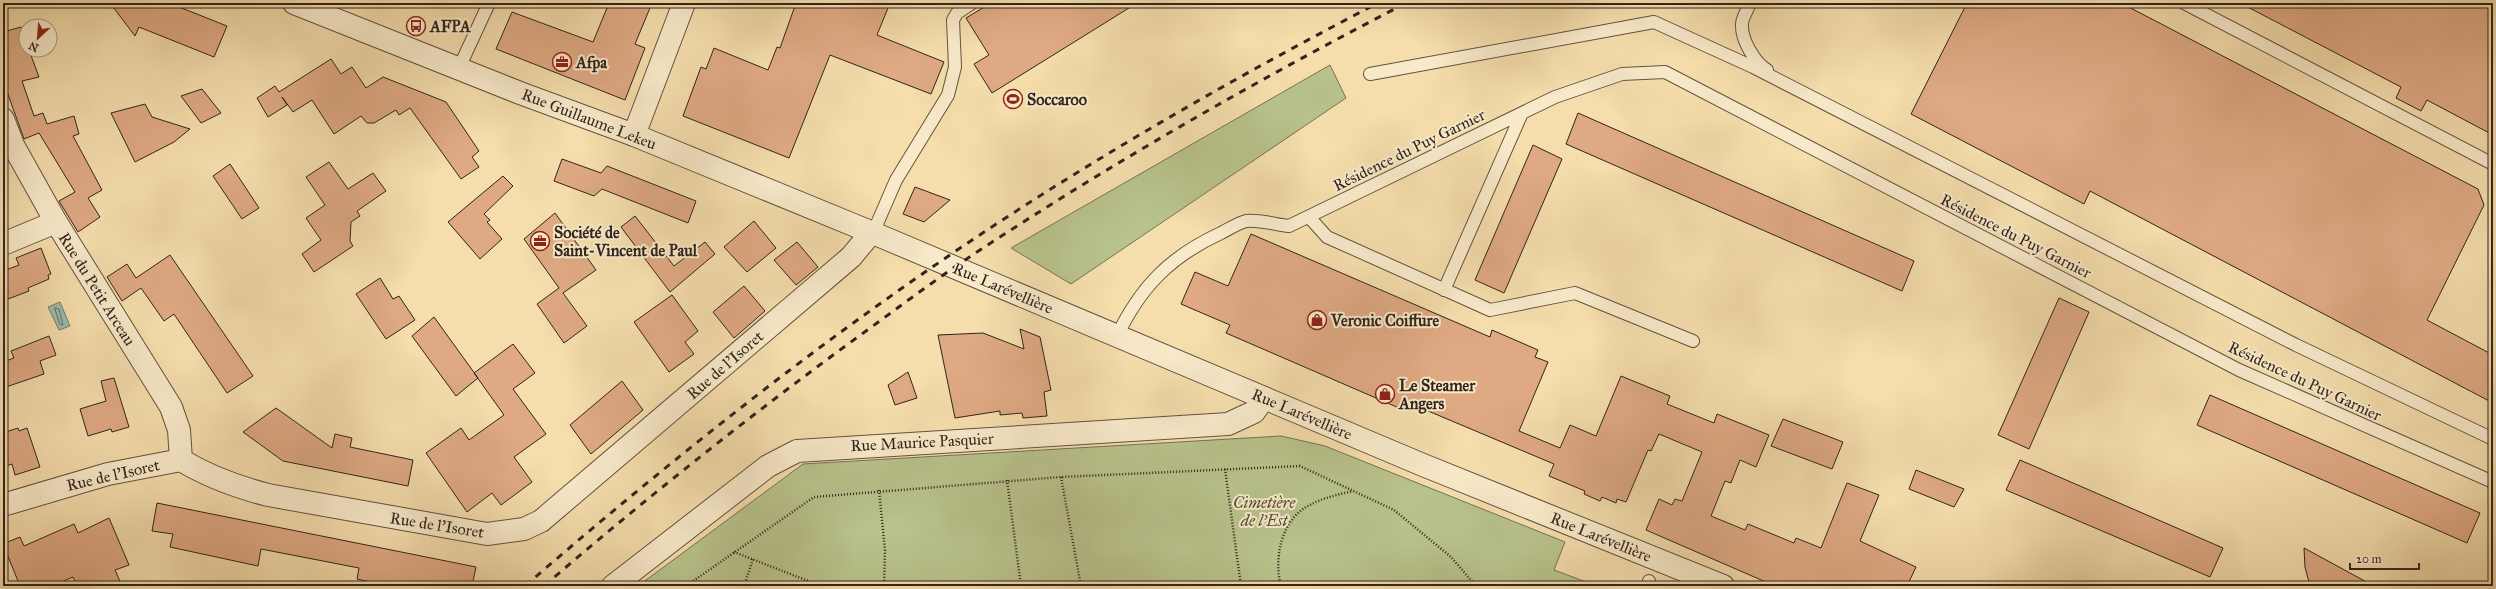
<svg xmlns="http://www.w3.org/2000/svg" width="2496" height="589" viewBox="0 0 2496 589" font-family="'IM FELL Great Primer',serif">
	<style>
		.green { fill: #b8c28c; stroke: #747354 }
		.water { fill: #9dbbae; stroke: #727f74 }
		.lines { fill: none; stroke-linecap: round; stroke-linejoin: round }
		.shore { stroke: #677066; stroke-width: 1 }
		.building { fill: #dea983; stroke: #31241d }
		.service-casing { stroke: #625241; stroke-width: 14 }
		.minor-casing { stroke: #625241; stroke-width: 24 }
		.tertiary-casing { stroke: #625241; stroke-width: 24 }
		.path { stroke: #31241d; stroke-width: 2.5; stroke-dasharray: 1 2; stroke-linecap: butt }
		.service { stroke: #f8e9c9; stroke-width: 12 }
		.minor { stroke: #f8e9c9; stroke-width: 22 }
		.tertiary { stroke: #f8e9c9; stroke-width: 22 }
		.rail { stroke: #31241d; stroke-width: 3; stroke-dasharray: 7 7; stroke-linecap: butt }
		.labels { text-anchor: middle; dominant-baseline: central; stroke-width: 4; stroke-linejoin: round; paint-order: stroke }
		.poi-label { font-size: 16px; font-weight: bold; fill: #31241d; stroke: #f8e9c9; text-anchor: start }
		.street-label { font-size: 16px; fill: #31241d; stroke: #f8e9c9 }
		.park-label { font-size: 16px; font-style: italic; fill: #534c39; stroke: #f8e9c9 }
	</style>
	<rect width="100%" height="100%" fill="#f5ddac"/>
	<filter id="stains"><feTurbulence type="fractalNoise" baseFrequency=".005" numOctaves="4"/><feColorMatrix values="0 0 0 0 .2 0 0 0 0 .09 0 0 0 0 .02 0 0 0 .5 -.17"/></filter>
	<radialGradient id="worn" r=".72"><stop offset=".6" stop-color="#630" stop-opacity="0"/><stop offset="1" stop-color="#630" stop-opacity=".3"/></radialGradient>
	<path class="green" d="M 1330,65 L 1346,98 L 1071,284 L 1011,248 Z
		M 1281,436 L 1325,446 L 1565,542 L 1554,570 L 1597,586 L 638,586 L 803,464 Z"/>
	<path class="water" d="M 60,302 L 70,326 L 59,330 L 48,307 Z"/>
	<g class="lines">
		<path class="shore" d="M 55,308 L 59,309 L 63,325 L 60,324 Z"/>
	</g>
	<path class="building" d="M 110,3 L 169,3 L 227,26 L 214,57 L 139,27 L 135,36 Z
		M 609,3 L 652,3 L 635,44 L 645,48 L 625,100 L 496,49 L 512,12 L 593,42 Z
		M 796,3 L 890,3 L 877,35 L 944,62 L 931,94 L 830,55 L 789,158 L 683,116 L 701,67 L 706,69 L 714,48 L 768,70 L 777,47 L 780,48 Z
		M 991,3 L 1137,3 L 992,93 L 974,64 L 989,55 L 966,18 Z
		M 1967,3 L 2121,3 L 2478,189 L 2484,205 L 2427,320 L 2493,355 L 2493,403 L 2090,191 L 2084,204 L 1911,114 Z
		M 2240,3 L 2493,3 L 2493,135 L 2427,100 L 2421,111 L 2396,98 L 2401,87 Z
		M 21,27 L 26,41 L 26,50 L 29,50 L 39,77 L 22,81 L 34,116 L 43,113 L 47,124 L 74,116 L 79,134 L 73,136 L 102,190 L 88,198 L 100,217 L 78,232 L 59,201 L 75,192 L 39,133 L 24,139 L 5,86 L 3,87 L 3,32 Z
		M 331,59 L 341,74 L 352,67 L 366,88 L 383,77 L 446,102 L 479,151 L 472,157 L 479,167 L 461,179 L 410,108 L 399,115 L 396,110 L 374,123 L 367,123 L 361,116 L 334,134 L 312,100 L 293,112 L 282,97 L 287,105 L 268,117 L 257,98 L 275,86 L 279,92 Z
		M 202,89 L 221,113 L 201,123 L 181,96 Z
		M 145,104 L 152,117 L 190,129 L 174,142 L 135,162 L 111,113 Z
		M 1578,113 L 1914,261 L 1902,291 L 1566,144 Z
		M 1533,145 L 1562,159 L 1504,293 L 1475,280 Z
		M 562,159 L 601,173 L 607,166 L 696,201 L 688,223 L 602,189 L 594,196 L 554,181 Z
		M 329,162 L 348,189 L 373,173 L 386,191 L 357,211 L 360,216 L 351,222 L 350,241 L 353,246 L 314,272 L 302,254 L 321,240 L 306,218 L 325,205 L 306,177 Z
		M 230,164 L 259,208 L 242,219 L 213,176 Z
		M 503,176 L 513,186 L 484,214 L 490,220 L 487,222 L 502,239 L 480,259 L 448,222 Z
		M 915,187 L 950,200 L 924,222 L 903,214 Z
		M 555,213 L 596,270 L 563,293 L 587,326 L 564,343 L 537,304 L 559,288 L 524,239 Z
		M 635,216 L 674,266 L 705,242 L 715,254 L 670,292 L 621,227 Z
		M 754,221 L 776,248 L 747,272 L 724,247 Z
		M 1251,234 L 1490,337 L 1492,330 L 1538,350 L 1535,357 L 1548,362 L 1519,431 L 1560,448 L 1570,425 L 1596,436 L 1621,376 L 1670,396 L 1667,404 L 1714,423 L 1717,414 L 1769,435 L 1756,467 L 1740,460 L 1731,483 L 1725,481 L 1711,516 L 1745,530 L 1748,524 L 1794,543 L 1796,538 L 1821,548 L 1847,483 L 1879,495 L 1860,541 L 1916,567 L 1907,586 L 1775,586 L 1646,530 L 1659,499 L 1672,505 L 1675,499 L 1682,501 L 1702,452 L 1659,434 L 1651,451 L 1648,450 L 1626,502 L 1617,499 L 1616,503 L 1602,497 L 1600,501 L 1584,494 L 1585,491 L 1549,476 L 1554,464 L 1402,400 L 1399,408 L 1226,333 L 1230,325 L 1181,304 L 1195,272 L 1228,286 Z
		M 797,242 L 818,267 L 796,285 L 774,260 Z
		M 41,248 L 51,274 L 48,275 L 49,279 L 28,288 L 29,291 L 3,301 L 3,271 L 19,265 L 16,258 Z
		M 170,255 L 253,376 L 227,393 L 174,314 L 164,321 L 141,288 L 122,301 L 107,277 L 127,264 L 136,278 Z
		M 380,278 L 393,299 L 399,296 L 415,320 L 386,339 L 356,294 Z
		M 744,286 L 765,311 L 734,338 L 713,312 Z
		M 672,295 L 698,331 L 685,342 L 694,354 L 669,372 L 634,322 Z
		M 2059,298 L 2089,312 L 2029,449 L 1998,435 Z
		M 434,317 L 478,378 L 456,396 L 412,336 Z
		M 1020,329 L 1040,337 L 1051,390 L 1044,392 L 1047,416 L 1023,418 L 1022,413 L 1000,415 L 1000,411 L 955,418 L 938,335 L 983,333 L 1024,349 Z
		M 49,336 L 56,355 L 40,361 L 44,374 L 3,388 L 3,362 L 14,358 L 11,351 Z
		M 513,344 L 535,373 L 513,389 L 546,434 L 514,457 L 532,482 L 501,505 L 492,493 L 467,512 L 426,453 L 461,428 L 469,440 L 504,415 L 474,373 Z
		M 908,372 L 917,398 L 895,405 L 888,385 Z
		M 114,378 L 129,427 L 112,432 L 111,429 L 88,436 L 80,409 L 106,401 L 101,381 Z
		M 622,381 L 643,410 L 591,454 L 570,425 Z
		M 2210,395 L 2480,513 L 2467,543 L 2197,425 Z
		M 276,408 L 332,448 L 335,434 L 352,438 L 350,447 L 413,460 L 408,486 L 283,461 L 243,432 Z
		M 1783,419 L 1843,442 L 1832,469 L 1771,446 Z
		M 18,428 L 19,431 L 27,428 L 40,467 L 15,475 L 12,464 L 3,467 L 3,433 Z
		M 2020,460 L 2223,548 L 2210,577 L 2006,490 Z
		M 1916,470 L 1964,489 L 1954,507 L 1909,489 Z
		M 157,503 L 476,567 L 472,586 L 387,586 L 357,579 L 359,568 L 261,549 L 258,566 L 170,547 L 173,534 L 152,531 Z
		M 109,518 L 129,565 L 115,570 L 122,586 L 77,586 L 73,577 L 52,586 L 20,586 L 3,544 L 20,537 L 24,546 L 74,524 L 78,533 Z
		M 2304,548 L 2374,586 L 2310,586 L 2305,567 Z"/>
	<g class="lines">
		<defs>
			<path id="service" d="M 1750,3 C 1748,9 1742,18 1742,24 C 1741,39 1754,62 1767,70
				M 2184,3 L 2493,164
				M 459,68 L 489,3
				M 1370,74 L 1654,22 L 1753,67 L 2296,345 L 2493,439
				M 1309,217 L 1327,237 L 1490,310 L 1575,293 L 1693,341
				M 873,233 L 896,180 L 948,95 L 955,67 L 953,20 L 957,13 L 972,3
				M 1444,290 L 1522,113
				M 1117,336 C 1141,286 1171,256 1221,233 C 1229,229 1238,223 1246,221 C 1258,219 1277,225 1289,226 L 1555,97 L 1622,74 L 1665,72 L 2239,370 L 2493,482
				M 1647,586 L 1649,581"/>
			<path id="minor" d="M 3,119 L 13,145 L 56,222 L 171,407 L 179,430 L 181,460
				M 634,135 L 684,3
				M 3,244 L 56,222
				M 3,505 L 108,474 L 181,460 C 209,477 237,487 268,495 L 487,534 L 524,529 L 541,521 L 851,257 L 871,233
				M 613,586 L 768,466 L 797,451 L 1228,424 L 1254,412 L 1264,398"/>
			<path id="tertiary" d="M 294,3 L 520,93 L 634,135 L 873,233 L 1423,465 L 1723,586"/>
		</defs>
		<use href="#service" class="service-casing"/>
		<use href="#minor" class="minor-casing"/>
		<use href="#tertiary" class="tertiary-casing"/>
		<path class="path" d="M 1225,469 L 1241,586
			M 1061,477 L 1081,586
			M 1007,480 L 1021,586
			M 879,490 L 885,550 L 884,586
			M 734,552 L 821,586
			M 686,586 L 814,497 L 1061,477 L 1300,466 L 1394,510 L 1451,557 L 1476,586
			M 744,586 L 753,559
			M 1281,586 C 1274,561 1280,525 1303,509 C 1318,499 1336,495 1353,491"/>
		<use href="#service" class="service"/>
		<use href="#minor" class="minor"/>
		<use href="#tertiary" class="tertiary"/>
		<path class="rail" d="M 525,586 C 651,477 781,372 918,277 C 1064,175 1220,85 1378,3
			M 544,586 C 652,493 762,406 877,323 C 911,298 945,273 980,250 C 1117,160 1261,78 1406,3"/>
	</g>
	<defs>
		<symbol id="bus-ring" viewBox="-11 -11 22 22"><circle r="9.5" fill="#f8e9c9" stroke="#8f2418" stroke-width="1.5"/><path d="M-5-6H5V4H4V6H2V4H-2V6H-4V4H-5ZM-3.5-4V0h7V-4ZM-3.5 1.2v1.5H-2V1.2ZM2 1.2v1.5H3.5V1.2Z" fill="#8f2418"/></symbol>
		<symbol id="office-ring" viewBox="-11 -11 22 22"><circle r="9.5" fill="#f8e9c9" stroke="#8f2418" stroke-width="1.5"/><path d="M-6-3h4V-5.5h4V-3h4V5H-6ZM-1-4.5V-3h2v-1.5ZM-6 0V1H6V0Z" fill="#8f2418"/></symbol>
		<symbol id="stadium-ring" viewBox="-11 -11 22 22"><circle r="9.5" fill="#f8e9c9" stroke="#8f2418" stroke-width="1.5"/><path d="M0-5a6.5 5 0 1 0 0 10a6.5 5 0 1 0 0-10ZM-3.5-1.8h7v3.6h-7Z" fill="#8f2418"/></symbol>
		<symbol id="shop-ring" viewBox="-11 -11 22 22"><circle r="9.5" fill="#f8e9c9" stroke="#8f2418" stroke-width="1.5"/><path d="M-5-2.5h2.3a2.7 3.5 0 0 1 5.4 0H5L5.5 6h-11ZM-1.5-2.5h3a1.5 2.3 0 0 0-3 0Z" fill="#8f2418"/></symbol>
	</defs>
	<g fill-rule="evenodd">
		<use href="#bus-ring" x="405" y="15" width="22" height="22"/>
		<use href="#office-ring" x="551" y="51" width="22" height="22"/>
		<use href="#stadium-ring" x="1002" y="88" width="22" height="22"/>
		<use href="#office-ring" x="529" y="230" width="22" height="22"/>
		<use href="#shop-ring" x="1306" y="309" width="22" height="22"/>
		<use href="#shop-ring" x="1374" y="383" width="22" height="22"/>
	</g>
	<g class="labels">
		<g class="poi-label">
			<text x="430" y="26">AFPA</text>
			<text x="576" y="62">Afpa</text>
			<text x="1027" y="99">Soccaroo</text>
			<text x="554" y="232">Société de<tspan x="554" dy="18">Saint-Vincent de Paul</tspan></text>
			<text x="1331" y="320">Veronic Coiffure</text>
			<text x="1399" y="385">Le Steamer<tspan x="1399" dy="18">Angers</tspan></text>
		</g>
		<g class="street-label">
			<text transform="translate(589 119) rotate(21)">Rue Guillaume Lekeu</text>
			<text transform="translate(1409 150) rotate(-26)">Résidence du Puy Garnier</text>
			<text transform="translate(2016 236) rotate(27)">Résidence du Puy Garnier</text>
			<text transform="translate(1003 288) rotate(23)">Rue Larévellière</text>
			<text transform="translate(97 289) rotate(58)">Rue du Petit Arceau</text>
			<text transform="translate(725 365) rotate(-41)">Rue de l'Isoret</text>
			<text transform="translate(2305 381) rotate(25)">Résidence du Puy Garnier</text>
			<text transform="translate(1302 414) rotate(23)">Rue Larévellière</text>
			<text transform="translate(922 442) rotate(-3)">Rue Maurice Pasquier</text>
			<text transform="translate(113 475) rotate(-13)">Rue de l'Isoret</text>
			<text transform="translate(437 525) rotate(9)">Rue de l'Isoret</text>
			<text transform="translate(1601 537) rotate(22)">Rue Larévellière</text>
		</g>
		<g class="park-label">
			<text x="1264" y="502">Cimetière<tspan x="1264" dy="18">de l'Est</tspan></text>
		</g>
	</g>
	<rect width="2496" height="589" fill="none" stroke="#f5ddac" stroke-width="16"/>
	<rect x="4" y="4" width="2488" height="581" fill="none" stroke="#31241d" stroke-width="2"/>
	<rect x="8" y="8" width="2480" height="573" fill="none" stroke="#31241d"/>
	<g transform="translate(38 38) rotate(206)"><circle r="19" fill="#f8e9c9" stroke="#a89a84"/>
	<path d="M0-3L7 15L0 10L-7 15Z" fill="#8f2418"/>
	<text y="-6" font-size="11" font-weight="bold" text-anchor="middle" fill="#31241d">N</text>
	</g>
	<path d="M2350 563v6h69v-6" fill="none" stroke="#31241d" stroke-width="2"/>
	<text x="2356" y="563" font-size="12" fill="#31241d" stroke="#f8e9c9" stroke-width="3" paint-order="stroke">20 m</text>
	<rect width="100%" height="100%" filter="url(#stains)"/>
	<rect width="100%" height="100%" fill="url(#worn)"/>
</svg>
